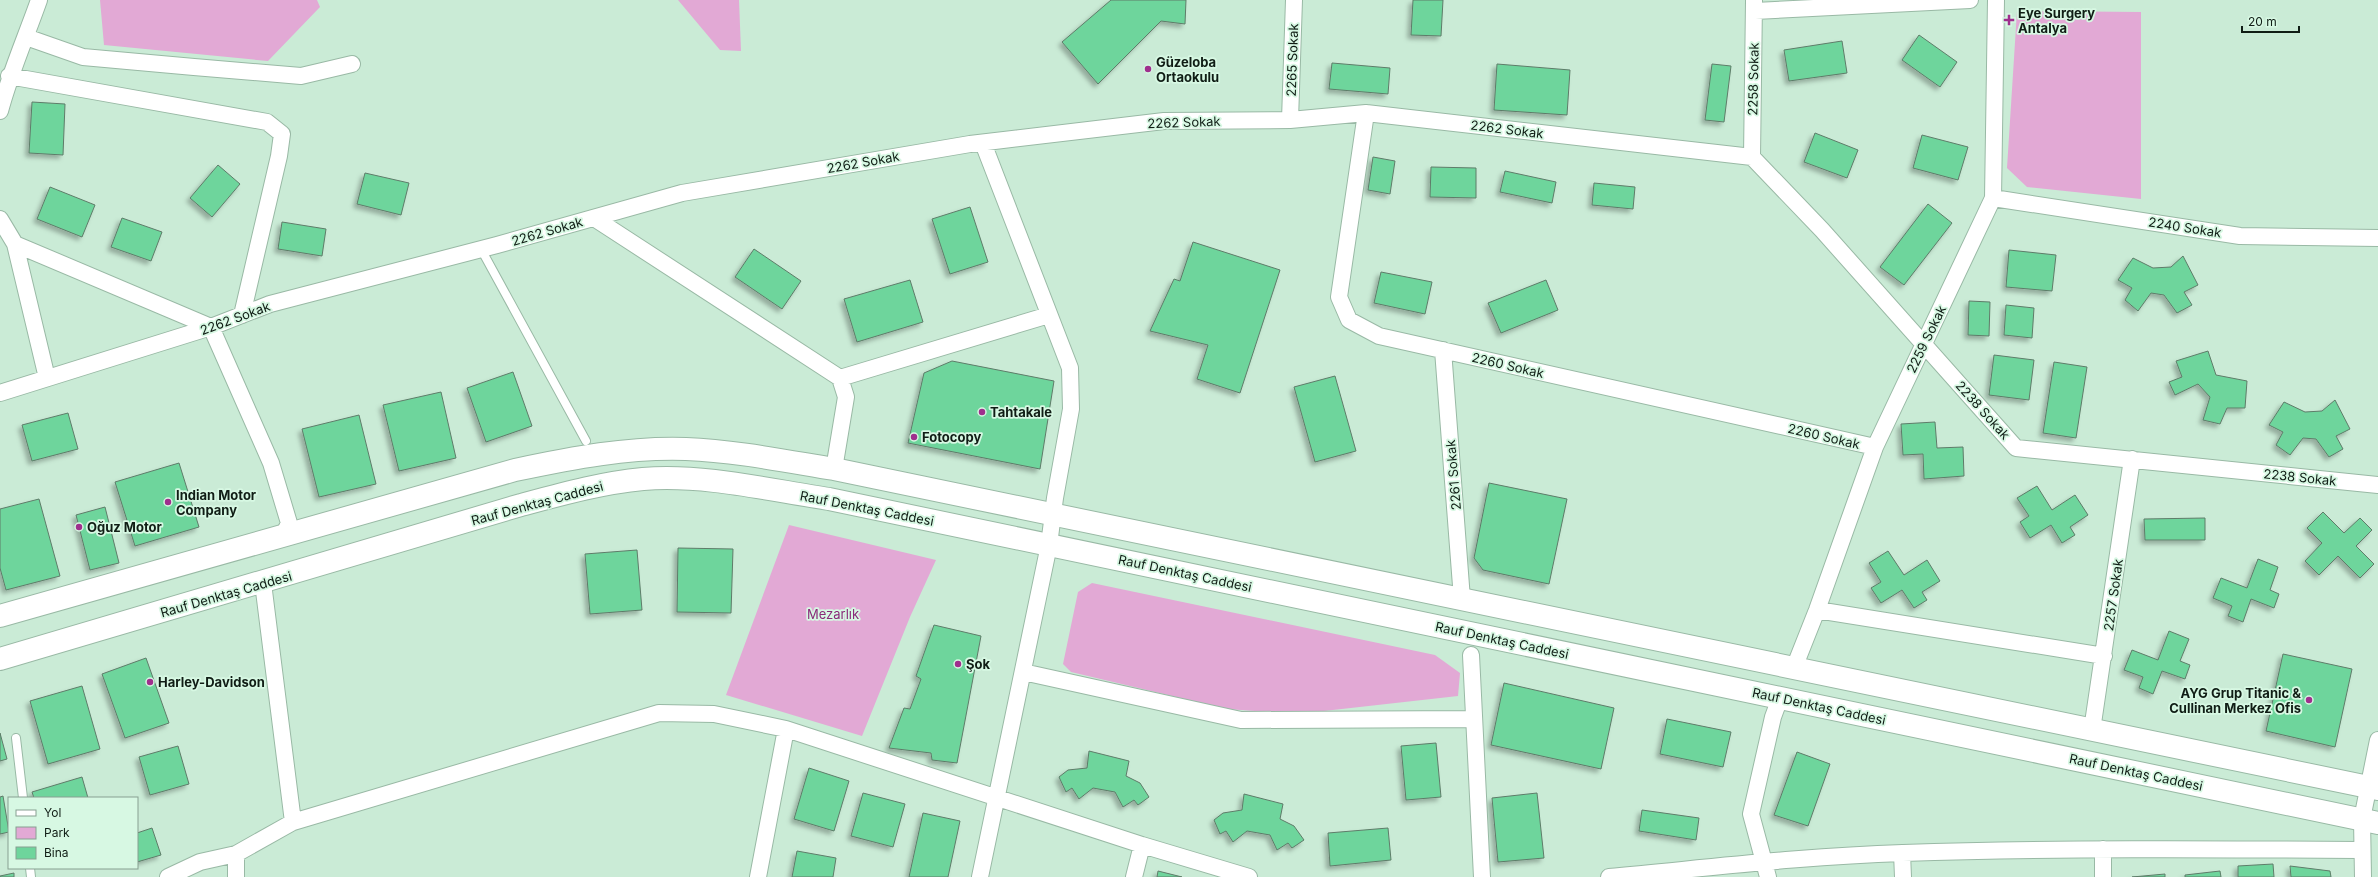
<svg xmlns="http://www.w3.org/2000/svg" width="2378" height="877" viewBox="0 0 2378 877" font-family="Inter,sans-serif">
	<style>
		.green { fill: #e2a9d5 }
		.building { fill: #6ed59c; stroke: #5e7c69; filter: url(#shadow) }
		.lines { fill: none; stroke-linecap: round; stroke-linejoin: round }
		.service-casing { stroke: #99b9a5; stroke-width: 10 }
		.minor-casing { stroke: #99b9a5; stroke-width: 18 }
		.primary-casing { stroke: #99b9a5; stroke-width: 24 }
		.service { stroke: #fff; stroke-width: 8 }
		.minor { stroke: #fff; stroke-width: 16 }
		.primary { stroke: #fff; stroke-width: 22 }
		.poi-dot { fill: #9f2f8d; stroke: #d7f8e3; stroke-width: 1.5 }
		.labels { text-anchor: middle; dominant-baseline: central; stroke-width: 3.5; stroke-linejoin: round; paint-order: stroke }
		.poi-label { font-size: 13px; font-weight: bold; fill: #101d15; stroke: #d7f8e3; text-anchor: start }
		.street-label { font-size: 13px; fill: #101d15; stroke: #d7f8e3 }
		.park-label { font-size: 13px; fill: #892a79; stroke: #d7f8e3 }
	</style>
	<defs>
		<filter id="shadow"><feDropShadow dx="-3.5" dy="3.5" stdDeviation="2" flood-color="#0004"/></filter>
	</defs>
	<rect width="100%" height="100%" fill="#caebd6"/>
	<path class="green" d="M 100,0 L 317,0 L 320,7 L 268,61 L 104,45 Z
		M 678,0 L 739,0 L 741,51 L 720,50 Z
		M 2017,11 L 2141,12 L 2141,199 L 2027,187 L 2007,168 Z
		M 789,525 L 936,560 L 910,617 L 862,736 L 726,695 Z
		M 1092,583 L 1435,655 L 1460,673 L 1458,696 L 1297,714 L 1227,709 L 1071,672 L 1063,664 L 1078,592 Z"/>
	<path class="building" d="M 1111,0 L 1186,0 L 1185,24 L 1161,21 L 1098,84 L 1062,42 Z
		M 1413,0 L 1443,0 L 1441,36 L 1411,35 Z
		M 1919,35 L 1957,62 L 1940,87 L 1902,60 Z
		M 1842,41 L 1847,73 L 1789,81 L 1784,50 Z
		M 1332,63 L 1390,68 L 1388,94 L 1329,89 Z
		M 1497,64 L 1570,70 L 1567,115 L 1494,110 Z
		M 1712,64 L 1731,66 L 1724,122 L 1705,120 Z
		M 32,102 L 65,104 L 63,155 L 29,153 Z
		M 1815,133 L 1858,150 L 1847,178 L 1804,162 Z
		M 1922,135 L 1968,147 L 1958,180 L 1913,168 Z
		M 1373,157 L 1395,161 L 1390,194 L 1368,190 Z
		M 218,165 L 240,184 L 212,217 L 190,198 Z
		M 1431,167 L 1476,168 L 1476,198 L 1430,197 Z
		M 1505,171 L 1556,182 L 1552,203 L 1500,192 Z
		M 365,173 L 409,183 L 401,215 L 357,204 Z
		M 1594,183 L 1635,187 L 1633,209 L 1592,205 Z
		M 50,187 L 95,205 L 82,237 L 37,219 Z
		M 1928,204 L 1952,223 L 1904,285 L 1880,267 Z
		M 970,207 L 988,262 L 950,274 L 932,219 Z
		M 122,218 L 162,232 L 151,261 L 111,247 Z
		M 282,222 L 326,229 L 322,256 L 278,249 Z
		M 1193,242 L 1280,270 L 1240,393 L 1197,379 L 1208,345 L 1150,331 L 1174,279 L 1180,281 Z
		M 754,249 L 801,281 L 782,309 L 735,277 Z
		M 2009,250 L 2056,255 L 2052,291 L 2006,287 Z
		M 2183,256 L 2198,285 L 2184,292 L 2192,305 L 2177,313 L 2164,295 L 2151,293 L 2138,311 L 2125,300 L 2132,288 L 2118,280 L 2133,258 L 2153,268 L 2171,267 Z
		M 1381,272 L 1432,282 L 1425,314 L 1374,303 Z
		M 910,280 L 923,322 L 857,342 L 844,299 Z
		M 1546,280 L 1558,310 L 1501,333 L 1488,303 Z
		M 1969,301 L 1990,302 L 1989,336 L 1968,335 Z
		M 2006,305 L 2034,308 L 2032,338 L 2004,335 Z
		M 2208,351 L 2216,375 L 2247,381 L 2245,408 L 2227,408 L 2220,424 L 2203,420 L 2210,397 L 2198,384 L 2175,395 L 2169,382 L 2182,377 L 2176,361 Z
		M 1994,355 L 2034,360 L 2029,400 L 1989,395 Z
		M 952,361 L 1054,381 L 1040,469 L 908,443 L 924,373 Z
		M 2054,362 L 2087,367 L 2076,438 L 2043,433 Z
		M 513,372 L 532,426 L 486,442 L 467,388 Z
		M 1335,376 L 1356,451 L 1315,462 L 1294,387 Z
		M 441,392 L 456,458 L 399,471 L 383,405 Z
		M 2335,400 L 2350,429 L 2336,436 L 2343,449 L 2329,457 L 2316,439 L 2303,438 L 2290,455 L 2276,445 L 2283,432 L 2269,425 L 2284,402 L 2305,412 L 2322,411 Z
		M 68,413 L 78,449 L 32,461 L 22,425 Z
		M 359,415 L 376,484 L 319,497 L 302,429 Z
		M 1935,422 L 1937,448 L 1963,447 L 1964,476 L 1924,479 L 1923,454 L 1903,455 L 1901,424 Z
		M 179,463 L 199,527 L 135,546 L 115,482 Z
		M 1489,483 L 1567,499 L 1549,584 L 1483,570 L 1474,558 Z
		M 2037,486 L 2052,510 L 2075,495 L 2088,515 L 2070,527 L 2075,535 L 2062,543 L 2051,525 L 2030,538 L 2020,522 L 2029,516 L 2017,498 Z
		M 39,499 L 60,576 L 6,590 L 0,568 L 0,509 Z
		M 105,507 L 119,563 L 90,570 L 76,515 Z
		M 2323,512 L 2344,533 L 2360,518 L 2372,530 L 2356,546 L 2374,564 L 2360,578 L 2338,556 L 2319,575 L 2305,561 L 2322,543 L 2307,528 Z
		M 2205,518 L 2205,540 L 2145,540 L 2144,519 Z
		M 678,548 L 733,549 L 731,613 L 677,612 Z
		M 637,550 L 642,610 L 590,614 L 585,554 Z
		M 1888,551 L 1904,575 L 1927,560 L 1940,581 L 1922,592 L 1927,600 L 1914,608 L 1902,590 L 1881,603 L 1871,588 L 1881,582 L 1869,563 Z
		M 2258,559 L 2278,567 L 2270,590 L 2279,594 L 2274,608 L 2251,599 L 2243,622 L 2228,616 L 2232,606 L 2213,598 L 2221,578 L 2247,588 Z
		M 934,625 L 981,636 L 957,763 L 932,760 L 931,753 L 889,748 L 904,708 L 910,709 L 921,679 L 916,676 Z
		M 2169,631 L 2189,639 L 2180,661 L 2190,665 L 2185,679 L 2162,671 L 2153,694 L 2139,688 L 2143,677 L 2124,670 L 2132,650 L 2158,660 Z
		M 2283,654 L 2352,669 L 2335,747 L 2266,731 Z
		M 146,658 L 169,723 L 125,738 L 102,674 Z
		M 1504,683 L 1614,708 L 1601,769 L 1491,745 Z
		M 82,686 L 100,749 L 48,764 L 30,701 Z
		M 1667,719 L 1731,732 L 1723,767 L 1660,754 Z
		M 0,733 L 7,759 L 0,761 Z
		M 1436,743 L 1441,797 L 1406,800 L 1401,746 Z
		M 178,746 L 189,784 L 150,795 L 139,757 Z
		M 1089,751 L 1129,761 L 1126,776 L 1140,783 L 1149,797 L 1138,805 L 1134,800 L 1123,807 L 1115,792 L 1093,788 L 1079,799 L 1072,788 L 1066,792 L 1059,777 L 1068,770 L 1087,768 Z
		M 1797,752 L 1830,764 L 1808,826 L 1774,815 Z
		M 809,768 L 849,781 L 834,831 L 794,819 Z
		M 82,777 L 88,798 L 34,798 L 32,792 Z
		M 863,793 L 905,804 L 893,847 L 851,836 Z
		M 1537,793 L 1544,858 L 1498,862 L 1492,798 Z
		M 1244,794 L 1283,804 L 1280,819 L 1294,826 L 1304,840 L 1292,848 L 1288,843 L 1277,850 L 1270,835 L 1247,831 L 1233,842 L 1226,831 L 1220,834 L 1214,820 L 1223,813 L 1242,810 Z
		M 3,796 L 9,832 L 0,834 L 0,797 Z
		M 1642,810 L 1699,818 L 1696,840 L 1639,831 Z
		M 923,813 L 960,821 L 948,877 L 909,877 Z
		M 152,828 L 161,855 L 137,862 L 137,833 Z
		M 1388,828 L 1391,860 L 1330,866 L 1328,833 Z
		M 797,851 L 836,858 L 833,877 L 792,877 Z
		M 2273,864 L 2274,877 L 2238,877 L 2238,866 Z
		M 2290,866 L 2330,871 L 2331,877 L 2291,877 Z
		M 1158,871 L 1182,877 L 1157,877 Z
		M 2220,871 L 2221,877 L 2185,877 L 2185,875 Z
		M 14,873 L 14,877 L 0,877 L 0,876 Z
		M 2165,874 L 2165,877 L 2132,877 Z"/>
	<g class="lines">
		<defs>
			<path id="service" d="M 481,249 L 586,441
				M 16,738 L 23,798
				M 30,868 L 31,877"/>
			<path id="minor" d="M 1755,11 L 1970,0
				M 26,37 L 83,57 L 194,67 L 301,76 L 352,64
				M 9,76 L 267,122 L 282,134 L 279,156 L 242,315
				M 0,111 C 10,73 26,37 39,0
				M 1366,113 L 1339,297 L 1349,320 L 1379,336 L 1875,447
				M 1290,120 L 1294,0
				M 1752,157 L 1822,230 L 2016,448 L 2378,485
				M 1752,157 L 1754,1
				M 1993,198 L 2240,236 L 2378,238
				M 594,218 L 840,378 L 846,397 L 834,469
				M 0,219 L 15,244 L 211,327 L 271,463 L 289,523 L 284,534
				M 15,244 L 47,378
				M 1443,350 L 1462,599
				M 840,378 L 1049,315
				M 0,393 L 211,327 L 270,304 L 497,245 L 682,193 L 970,144 L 1164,121 L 1290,120 L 1366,113 L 1752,157
				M 263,583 L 293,822
				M 1817,610 L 2104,656
				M 1471,655 L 1482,877
				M 1794,668 L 1817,610 L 1875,447 L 1993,198 L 1996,0
				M 1023,672 L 1241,720 L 1474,719
				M 2092,730 L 2132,459
				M 2103,849 L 2103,877
				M 1902,853 L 1903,877
				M 236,854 L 236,877
				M 168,877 L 200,862 L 236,854 L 293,822 L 659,713 L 714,714 L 786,729 L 1142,845 L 1249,877
				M 758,877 L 786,729
				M 980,877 L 1049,545 L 1055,498 L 1071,409 L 1070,368 L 983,143
				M 1134,877 L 1142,845
				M 1609,877 C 1707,868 1805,856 1903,853 C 2056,848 2208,849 2361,850
				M 1768,877 L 1751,814 L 1773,717 L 1780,698
				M 2363,877 L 2362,819 L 2378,740"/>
			<path id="primary" d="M 0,616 L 515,470 C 572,458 628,447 686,449 C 736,451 785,461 834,469 L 2378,789
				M 0,659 L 521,505 C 562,494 601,483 643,479 C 704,474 769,490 829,499 L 2378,823"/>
		</defs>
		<use href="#service" class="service-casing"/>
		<use href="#minor" class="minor-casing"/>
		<use href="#primary" class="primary-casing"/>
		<use href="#service" class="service"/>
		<use href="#minor" class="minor"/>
		<use href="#primary" class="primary"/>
	</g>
	<g class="poi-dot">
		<path d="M2007 14h4v4h4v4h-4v4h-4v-4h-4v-4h4z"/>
		<circle cx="1148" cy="69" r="4"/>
		<circle cx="982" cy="412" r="4"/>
		<circle cx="914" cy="437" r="4"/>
		<circle cx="168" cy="502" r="4"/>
		<circle cx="79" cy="527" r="4"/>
		<circle cx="958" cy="664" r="4"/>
		<circle cx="150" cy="682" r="4"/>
		<circle cx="2309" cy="700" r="4"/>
	</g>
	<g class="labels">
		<g class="poi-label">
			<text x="2018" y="13">Eye Surgery<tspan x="2018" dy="15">Antalya</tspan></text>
			<text x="1156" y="62">Güzeloba<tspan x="1156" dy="15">Ortaokulu</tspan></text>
			<text x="990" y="412">Tahtakale</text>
			<text x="922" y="437">Fotocopy</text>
			<text x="176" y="495">Indian Motor<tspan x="176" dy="15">Company</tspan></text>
			<text x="87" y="527">Oğuz Motor</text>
			<text x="966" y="664">Şok</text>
			<text x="158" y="682">Harley-Davidson</text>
			<text x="2301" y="693" text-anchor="end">AYG Grup Titanic &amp;<tspan x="2301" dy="15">Cullinan Merkez Ofis</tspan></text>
		</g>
		<g class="street-label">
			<text transform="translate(1292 60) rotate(-88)">2265 Sokak</text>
			<text transform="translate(1753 79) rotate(-89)">2258 Sokak</text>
			<text transform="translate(1184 122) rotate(-2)">2262 Sokak</text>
			<text transform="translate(1507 129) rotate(7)">2262 Sokak</text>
			<text transform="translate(863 162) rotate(-10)">2262 Sokak</text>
			<text transform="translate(2185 227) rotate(9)">2240 Sokak</text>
			<text transform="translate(547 231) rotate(-16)">2262 Sokak</text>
			<text transform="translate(235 318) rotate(-20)">2262 Sokak</text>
			<text transform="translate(1926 339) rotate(-64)">2259 Sokak</text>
			<text transform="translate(1508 365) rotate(13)">2260 Sokak</text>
			<text transform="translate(1983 410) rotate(48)">2238 Sokak</text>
			<text transform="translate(1824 436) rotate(13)">2260 Sokak</text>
			<text transform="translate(1453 475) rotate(-95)">2261 Sokak</text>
			<text transform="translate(2300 477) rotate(6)">2238 Sokak</text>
			<text transform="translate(537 503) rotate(-15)">Rauf Denktaş Caddesi</text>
			<text transform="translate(867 508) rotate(11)">Rauf Denktaş Caddesi</text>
			<text transform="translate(1185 573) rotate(12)">Rauf Denktaş Caddesi</text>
			<text transform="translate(226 594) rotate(-16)">Rauf Denktaş Caddesi</text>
			<text transform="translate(2113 595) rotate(-82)">2257 Sokak</text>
			<text transform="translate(1502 640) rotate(12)">Rauf Denktaş Caddesi</text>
			<text transform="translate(1819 706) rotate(12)">Rauf Denktaş Caddesi</text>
			<text transform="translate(2136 772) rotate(12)">Rauf Denktaş Caddesi</text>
		</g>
		<g class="park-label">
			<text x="833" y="614">Mezarlık</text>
		</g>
	</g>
	<rect x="8" y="797" width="130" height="72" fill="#d7f8e3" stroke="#87a091"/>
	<rect x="16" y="810" width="20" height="6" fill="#ffffff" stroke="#87a091"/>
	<text x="44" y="817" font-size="12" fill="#101d15">Yol</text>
	<rect x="16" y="827" width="20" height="12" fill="#e2a9d5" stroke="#87a091"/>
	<text x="44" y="837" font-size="12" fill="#101d15">Park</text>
	<rect x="16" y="847" width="20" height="12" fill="#6ed59c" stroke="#87a091"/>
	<text x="44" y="857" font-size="12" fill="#101d15">Bina</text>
	<path d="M2242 26v6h57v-6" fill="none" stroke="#101d15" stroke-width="2"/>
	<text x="2248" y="26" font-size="12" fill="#101d15" stroke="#d7f8e3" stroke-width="3" paint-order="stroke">20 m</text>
</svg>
